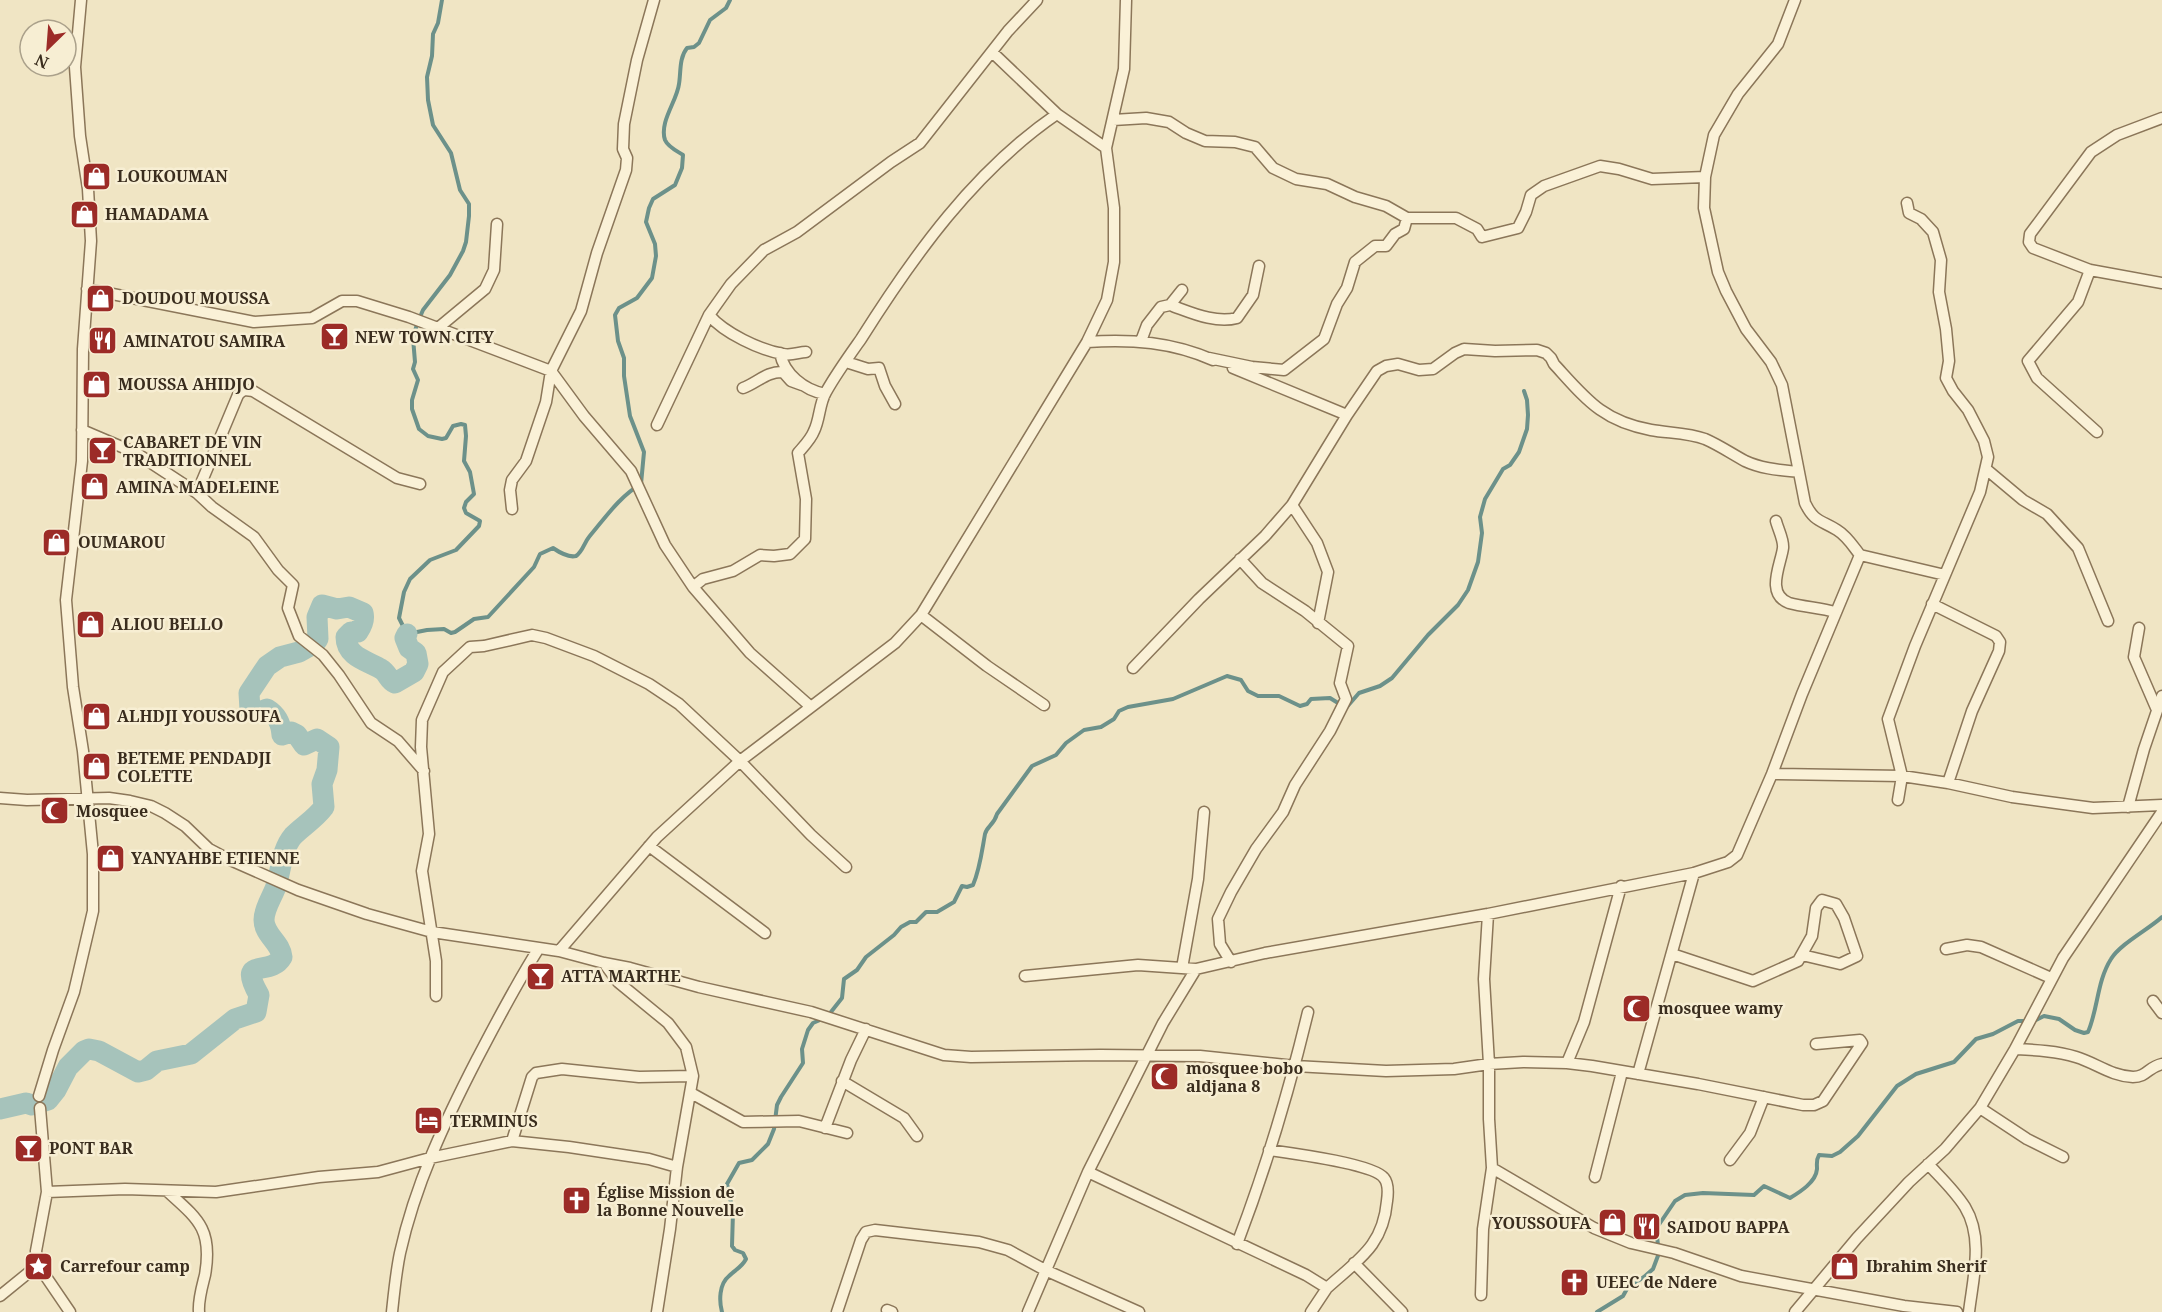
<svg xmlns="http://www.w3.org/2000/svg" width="2162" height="1312" viewBox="0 0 2162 1312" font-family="'Noto Serif',serif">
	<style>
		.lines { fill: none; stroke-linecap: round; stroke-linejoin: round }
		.stream { stroke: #6c918a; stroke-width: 4 }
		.river { stroke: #a6c3bb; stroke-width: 21 }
		.street-casing { stroke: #8b7659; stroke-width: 13 }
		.street { stroke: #faf1d7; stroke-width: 10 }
		.labels { text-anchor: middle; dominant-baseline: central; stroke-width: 5; stroke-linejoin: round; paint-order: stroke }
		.poi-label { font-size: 16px; font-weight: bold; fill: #3a2d1e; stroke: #f7eed3; text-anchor: start }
	</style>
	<rect width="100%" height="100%" fill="#f0e5c4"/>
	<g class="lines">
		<path class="stream" d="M 442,0 L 438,23 L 433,34 L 432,56 L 427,77 L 428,100 L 433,125 L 451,153 L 460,190 L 469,204 L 469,216 L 466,242 L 463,251 L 450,275 L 423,310 L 417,324 L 413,338 L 415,362 L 413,369 L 418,380 L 412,400 L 412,409 L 419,429 L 428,436 L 442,439 L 446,438 L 453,426 L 461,424 L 465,425 L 466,436 L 464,461 L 470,472 L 474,494 L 466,502 L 464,508 L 466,513 L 480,521 L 479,526 L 456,550 L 430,560 L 410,579 L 404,592 L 399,618 L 407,634 L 427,630 L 444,629 L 451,633 L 455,632 L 474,619 L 488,617 L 534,567 L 540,554 L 553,548 C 559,552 568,558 576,556 C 583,551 584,543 589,537 C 605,518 620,496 641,484 L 644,452 L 630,416 L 624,376 L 624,358 L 618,341 L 615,315 L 619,308 L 637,298 L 652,278 L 656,256 L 655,244 L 646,222 L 649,208 L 653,199 L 675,185 L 682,168 L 683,155 C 677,151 668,147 665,140 C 659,122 677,101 679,84 C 681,72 679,58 687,48 L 694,47 L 699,43 L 710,20 L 726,8 L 730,0
			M 722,1312 C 719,1301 719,1284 729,1276 C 735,1270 742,1267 746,1259 L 743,1253 L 735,1250 L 732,1246 L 733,1212 L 727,1184 L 739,1163 L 752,1160 L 768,1144 L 774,1129 L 777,1105 L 781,1097 L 803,1063 L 802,1049 L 808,1030 L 813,1023 L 827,1017 L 842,998 L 844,979 L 857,970 L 866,957 L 894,935 L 901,927 L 910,922 L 916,922 L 926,912 L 937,912 L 954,902 L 962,886 L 967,887 L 973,885 C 980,869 982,850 985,834 C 987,826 994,825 997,814 L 1032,766 L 1056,755 L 1066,743 L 1084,730 L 1101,727 L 1114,719 L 1119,711 L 1128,707 L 1173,699 L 1227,676 L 1241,680 L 1248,691 L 1258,696 L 1279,696 L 1300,706 L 1307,704 L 1311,699 L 1330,698 L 1346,708 L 1359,693 L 1380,686 L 1392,678 L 1428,635 L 1458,605 L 1468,590 L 1478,562 L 1482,533 L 1480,517 L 1485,499 L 1503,469 L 1510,465 L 1519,452 L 1527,429 L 1528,415 L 1527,400 L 1524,391
			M 1597,1312 L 1623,1296 L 1628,1287 L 1644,1277 L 1653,1269 L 1659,1253 L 1656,1229 L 1675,1201 L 1685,1195 L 1703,1193 L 1754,1195 L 1764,1186 L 1790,1198 C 1800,1192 1816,1182 1817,1169 C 1817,1163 1816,1160 1819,1155 L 1832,1156 L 1840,1152 L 1858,1136 L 1897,1086 L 1916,1074 L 1954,1062 L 1976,1039 L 1993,1034 L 2018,1021 L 2034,1021 L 2044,1016 L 2059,1019 L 2075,1030 L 2084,1033 L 2088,1032 C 2098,1009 2097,981 2111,959 C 2120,944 2149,929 2162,917"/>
		<path class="river" d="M 0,1109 L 26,1103 L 32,1105 L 48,1100 L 56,1090 L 68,1067 L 84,1051 L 89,1049 L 99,1051 L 138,1072 L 146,1070 L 157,1061 L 191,1054 L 235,1019 L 256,1012 L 259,995 C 236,955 270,978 282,957 C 281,943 264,935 264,920 C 264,909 271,899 275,889 C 281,873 281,850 293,836 C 303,826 315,819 324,807 L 322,784 L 327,770 L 329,747 L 317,739 L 304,745 L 297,735 L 291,732 L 282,735 C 281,723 277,715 267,709 L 257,713 L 250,710 L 249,693 L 267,666 L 280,657 L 299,652 L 315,643 L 318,639 L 317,617 L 322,605 L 337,609 L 349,607 L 363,613 C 365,620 362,626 358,632 L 351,632 L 346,637 C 346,657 368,661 381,669 C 388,673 388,680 395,683 L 414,672 L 418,664 L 416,653 L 409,648 L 405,638 L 407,634"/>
		<defs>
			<path id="street" d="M 992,52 L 1057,114
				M 2162,118 L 2117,135 L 2091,152 L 2030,234 L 2029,242 L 2033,248 L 2090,270 L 2162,283
				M 1113,120 L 1146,118 L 1169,122 L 1186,133 L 1205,141 L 1235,142 L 1255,147 L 1273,168 L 1296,179 L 1327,184 L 1355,197 L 1386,206 L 1407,218 L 1456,218 L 1477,229 L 1482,237 L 1518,228 L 1526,212 L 1531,195 L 1544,186 L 1600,166 L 1619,169 L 1652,179 L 1705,177
				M 2090,270 L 2078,302 L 2028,361 L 2037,378 L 2097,432
				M 87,289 L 254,322 L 312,318 L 342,301 L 357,301 L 409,317 L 551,371 L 584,416 L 631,471 L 665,545 L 693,587 L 750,653 L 811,707
				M 1170,305 C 1190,312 1215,324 1237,318 L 1253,295 L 1259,266
				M 709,315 C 724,333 760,350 783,354 C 792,356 799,352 806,352
				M 438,328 L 485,289 L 494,270 L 497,224
				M 1141,341 L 1147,325 L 1161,307 L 1170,305 L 1182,290
				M 1087,342 C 1132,339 1172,342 1213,360
				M 780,353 C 784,374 804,390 825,394
				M 1209,358 L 1252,367 L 1284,370 L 1324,339 L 1337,304 L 1347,288 L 1355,262 L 1375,246 L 1386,246 L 1395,234 L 1404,229 L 1407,218
				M 846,362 L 868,369 L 879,368 L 885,386 L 895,404
				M 1233,368 L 1347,415
				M 743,388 C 757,383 767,371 783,372 L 791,381 L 802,385
				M 657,425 L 709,315 L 731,284 L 764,250 L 797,232 L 891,162 L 920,143 L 1008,31 L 1037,0
				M 82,430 L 136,453 L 197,493 L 212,507 L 254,537 L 278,570 L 293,585 L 288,608 L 299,636 L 323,655 L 339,675 L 371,723 L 398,741 L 424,771
				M 1986,469 L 2023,500 L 2047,514 L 2078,548 L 2108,621
				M 197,493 L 238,395 C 243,389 246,390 253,391 L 397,478 L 420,484
				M 1292,505 L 1317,543 L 1328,572 L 1318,623
				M 512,509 L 510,490 L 512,480 L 526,461 L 546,402 L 551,371 L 581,311 L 597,253 L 626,170 L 627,158 L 623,149 L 624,124 L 637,60 L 654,0
				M 1776,521 C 1778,529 1784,540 1783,548 C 1781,564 1765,594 1789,603 C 1804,607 1821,608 1835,612
				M 1860,555 L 1945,575
				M 693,587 L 703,579 L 733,571 L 760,555 L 774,556 L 790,554 L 805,539 L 806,499 L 798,453 C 804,446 811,439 814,431 C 820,419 819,404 826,392 C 836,374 849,356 861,339 C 914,255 974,171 1057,114 L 1106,148
				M 1932,604 L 1996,636 L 2000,642 L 1999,651 L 1972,711 L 1948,783
				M 921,615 L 987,666 L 1044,705
				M 2139,628 L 2134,657 L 2157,710
				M 1133,668 L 1199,599 L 1265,536 L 1292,505 L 1347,415 L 1377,371 L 1386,366 L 1398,364 L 1419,370 L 1433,369 L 1455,353 L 1464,349 L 1495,351 L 1537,350 L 1546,353 L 1551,358 L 1554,364 C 1586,399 1602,421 1651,430 C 1668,433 1689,433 1705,439 C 1719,445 1732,454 1745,461 C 1762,469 1780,470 1799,472
				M 1772,774 L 1902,776 L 1948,783 L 2012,797 L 2093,808 L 2162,805
				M 0,798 L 27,800 L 109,798 L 130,801 L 151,806 L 165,813 L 185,826 L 209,849 L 228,859 L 298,890 L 367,914 L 432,932 L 559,951 L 604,963 L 630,968 L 699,987 L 811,1012 L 944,1055 L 971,1057 L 1100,1055 L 1200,1056 L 1295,1066 L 1386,1071 L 1454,1069 L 1489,1064 L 1523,1062 L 1567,1063 L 1592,1066 L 1698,1084 L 1803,1105 L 1814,1105 L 1823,1101 L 1862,1043 L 1860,1040 L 1816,1044
				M 1898,800 L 1902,776 L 1888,719 L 1915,646 L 1980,492 L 1988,457 L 1984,441 L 1968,410 L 1953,391 L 1946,378 L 1949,361 L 1946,329 L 1939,292 L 1941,260 L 1933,232 L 1921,219 L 1909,213 L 1907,203
				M 2128,807 L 2144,749 L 2162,696
				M 649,846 L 765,933
				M 846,867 L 811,835 L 740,761 L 895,643 L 921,615 L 1087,342 L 1107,300 L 1114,262 L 1114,208 L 1106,148 L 1124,69 L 1126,0
				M 1946,949 L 1967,945 L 1981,947 L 2051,978
				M 1672,954 L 1753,981 L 1798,961 L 1812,936 L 1816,908 L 1822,900 L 1836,904 L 1844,918 L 1857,956 L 1840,964 L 1802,955
				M 1231,962 L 1220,944 L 1218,919 L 1231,892 L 1256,849 L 1283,812 L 1295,785 L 1330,731 L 1346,699 L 1340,683 L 1348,646 L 1305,611 L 1262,583 L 1240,559
				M 604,963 L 618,982 L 668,1023 L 686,1047 L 693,1076 L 677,1167 L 670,1229 L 657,1312
				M 1182,968 L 1198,879 L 1204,812
				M 1025,976 L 1138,965 L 1196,969
				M 436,996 L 436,961 L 422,871 L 429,834 L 421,747 L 422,720 L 443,672 L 470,647 L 484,646 L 532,635 L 546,638 L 594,656 L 649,684 L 679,704 L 740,761 L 657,837 L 559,951
				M 2153,1001 L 2162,1013
				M 2015,1049 C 2035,1050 2057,1051 2076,1057 C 2096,1063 2111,1076 2133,1077 C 2147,1077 2148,1067 2162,1064
				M 1567,1063 L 1584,1022 L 1621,886
				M 1638,1074 L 1694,873
				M 842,1081 L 904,1118 L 917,1136
				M 691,1093 L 743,1122 L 799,1121 L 847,1133
				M 39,1096 L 53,1050 L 74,992 L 93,911 L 93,854 L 83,751 L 73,687 L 66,600 L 82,461 L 83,349 L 91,241 L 88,189 L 80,136 L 75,67 L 81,0
				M 40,1108 L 47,1192 L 36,1251 L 38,1265 L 70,1312
				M 1980,1108 L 2027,1139 L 2063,1157
				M 825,1128 L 851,1060 L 866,1029
				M 512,1141 L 532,1077 L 536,1073 L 562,1069 L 639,1077 L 693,1076
				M 1730,1160 L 1750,1133 L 1764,1097
				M 1928,1164 C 1941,1178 1955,1191 1965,1207 C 1984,1238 1973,1278 1969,1312
				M 1492,1168 L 1594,1228 L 1631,1243 L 1674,1253 L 1741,1276 L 1904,1306 L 1957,1312
				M 1088,1172 L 1306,1275 L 1327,1288 C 1359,1259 1383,1246 1387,1201 C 1388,1194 1389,1184 1384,1178 C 1374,1164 1290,1153 1269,1150
				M 1595,1177 L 1622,1072
				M 167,1191 C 198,1219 213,1229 205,1275 C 202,1287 198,1300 199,1312
				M 47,1192 L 125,1189 L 216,1192 L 319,1177 L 378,1172 L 430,1158 L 512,1141 L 569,1147 L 649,1159 L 677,1167
				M 1237,1244 C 1266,1168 1289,1091 1308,1012
				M 1354,1263 L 1402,1312
				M 1481,1295 L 1483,1229 L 1492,1168 L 1489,1119 L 1489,1064 L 1484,979 L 1488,914
				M 0,1296 L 38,1265
				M 887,1310 L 892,1312
				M 392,1312 C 394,1293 396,1272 400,1253 C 415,1185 445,1121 477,1059 C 497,1021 516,984 539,948
				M 837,1312 L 861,1240 L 866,1232 L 875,1230 L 979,1242 L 1008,1250 L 1045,1270 L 1139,1312
				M 1028,1312 L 1088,1172 L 1163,1023 L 1196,969 L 1265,953 L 1488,914 L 1694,873 L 1728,862 L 1737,855 L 1772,774 L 1802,694 L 1860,555 C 1853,546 1847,536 1837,530 C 1821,520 1814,522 1805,503 L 1782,385 L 1771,362 L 1746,329 L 1726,291 L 1718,272 L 1704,208 L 1705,177 L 1714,135 L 1738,94 L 1778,44 L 1795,0
				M 1311,1312 L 1327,1288
				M 1795,1312 L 1857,1238 L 1909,1182 L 1945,1149 L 1980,1108 L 2015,1049 L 2063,958 L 2162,812"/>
		</defs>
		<use href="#street" class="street-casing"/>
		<use href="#street" class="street"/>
	</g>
	<defs>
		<symbol id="shop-square" viewBox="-11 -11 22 22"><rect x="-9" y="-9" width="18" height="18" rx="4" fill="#9c2b27" stroke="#f7eed3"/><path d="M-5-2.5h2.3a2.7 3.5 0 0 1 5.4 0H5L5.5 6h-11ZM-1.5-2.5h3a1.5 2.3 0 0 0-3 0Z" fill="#fff"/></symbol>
		<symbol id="bar-square" viewBox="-11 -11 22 22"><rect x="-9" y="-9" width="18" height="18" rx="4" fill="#9c2b27" stroke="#f7eed3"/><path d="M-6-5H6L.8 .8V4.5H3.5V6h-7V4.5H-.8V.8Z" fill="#fff"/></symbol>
		<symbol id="restaurant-square" viewBox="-11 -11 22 22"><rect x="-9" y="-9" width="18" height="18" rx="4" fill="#9c2b27" stroke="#f7eed3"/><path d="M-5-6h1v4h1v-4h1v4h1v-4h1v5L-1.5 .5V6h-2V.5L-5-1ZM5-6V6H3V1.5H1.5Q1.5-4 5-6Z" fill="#fff"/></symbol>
		<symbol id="mosque-square" viewBox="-11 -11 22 22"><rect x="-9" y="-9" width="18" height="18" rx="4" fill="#9c2b27" stroke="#f7eed3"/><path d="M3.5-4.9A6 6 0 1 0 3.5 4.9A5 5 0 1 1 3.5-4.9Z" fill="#fff"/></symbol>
		<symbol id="hotel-square" viewBox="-11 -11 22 22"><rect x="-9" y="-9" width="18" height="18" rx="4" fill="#9c2b27" stroke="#f7eed3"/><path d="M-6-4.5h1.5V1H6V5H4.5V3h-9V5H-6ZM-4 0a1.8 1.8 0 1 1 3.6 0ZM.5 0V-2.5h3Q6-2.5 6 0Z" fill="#fff"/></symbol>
		<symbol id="church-square" viewBox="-11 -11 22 22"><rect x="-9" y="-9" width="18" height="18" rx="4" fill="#9c2b27" stroke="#f7eed3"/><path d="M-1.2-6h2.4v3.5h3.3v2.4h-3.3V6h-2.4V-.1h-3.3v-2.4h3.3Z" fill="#fff"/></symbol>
		<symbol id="sight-square" viewBox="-11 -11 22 22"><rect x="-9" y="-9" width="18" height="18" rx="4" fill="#9c2b27" stroke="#f7eed3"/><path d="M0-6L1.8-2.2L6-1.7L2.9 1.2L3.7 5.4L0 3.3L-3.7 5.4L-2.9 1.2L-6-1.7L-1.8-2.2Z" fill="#fff"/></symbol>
	</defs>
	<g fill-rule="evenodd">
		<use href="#shop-square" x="80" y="160" width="33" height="33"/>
		<use href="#shop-square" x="68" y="198" width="33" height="33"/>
		<use href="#shop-square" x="84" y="282" width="33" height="33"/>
		<use href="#bar-square" x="318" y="320" width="33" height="33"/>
		<use href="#restaurant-square" x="86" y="324" width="33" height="33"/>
		<use href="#shop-square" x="80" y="368" width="33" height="33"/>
		<use href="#bar-square" x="86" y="434" width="33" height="33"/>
		<use href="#shop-square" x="78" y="470" width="33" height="33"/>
		<use href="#shop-square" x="40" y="526" width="33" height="33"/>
		<use href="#shop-square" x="74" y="608" width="33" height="33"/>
		<use href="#shop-square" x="80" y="700" width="33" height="33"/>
		<use href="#shop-square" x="80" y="750" width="33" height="33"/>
		<use href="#mosque-square" x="38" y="794" width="33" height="33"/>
		<use href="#shop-square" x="94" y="842" width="33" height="33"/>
		<use href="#bar-square" x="524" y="960" width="33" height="33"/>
		<use href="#mosque-square" x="1620" y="992" width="33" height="33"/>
		<use href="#mosque-square" x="1148" y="1060" width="33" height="33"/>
		<use href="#hotel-square" x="412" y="1104" width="33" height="33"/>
		<use href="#bar-square" x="12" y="1132" width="33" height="33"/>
		<use href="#church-square" x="560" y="1184" width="33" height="33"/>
		<use href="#shop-square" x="1596" y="1206" width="33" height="33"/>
		<use href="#restaurant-square" x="1630" y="1210" width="33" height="33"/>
		<use href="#sight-square" x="22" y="1250" width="33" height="33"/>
		<use href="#shop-square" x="1828" y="1250" width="33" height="33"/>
		<use href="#church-square" x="1558" y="1266" width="33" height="33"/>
	</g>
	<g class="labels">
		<g class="poi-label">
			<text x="117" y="176">LOUKOUMAN</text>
			<text x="105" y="214">HAMADAMA</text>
			<text x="122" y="298">DOUDOU MOUSSA</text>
			<text x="355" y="337">NEW TOWN CITY</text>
			<text x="123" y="341">AMINATOU SAMIRA</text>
			<text x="118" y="384">MOUSSA AHIDJO</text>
			<text x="123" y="442">CABARET DE VIN<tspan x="123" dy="18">TRADITIONNEL</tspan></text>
			<text x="116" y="487">AMINA MADELEINE</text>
			<text x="78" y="542">OUMAROU</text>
			<text x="111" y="624">ALIOU BELLO</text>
			<text x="117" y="716">ALHDJI YOUSSOUFA</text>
			<text x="117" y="758">BETEME PENDADJI<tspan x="117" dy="18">COLETTE</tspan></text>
			<text x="76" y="811">Mosquee</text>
			<text x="131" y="858">YANYAHBE ETIENNE</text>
			<text x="561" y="976">ATTA MARTHE</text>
			<text x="1658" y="1008">mosquee wamy</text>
			<text x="1186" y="1068">mosquee bobo<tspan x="1186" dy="18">aldjana 8</tspan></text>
			<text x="450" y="1121">TERMINUS</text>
			<text x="49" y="1148">PONT BAR</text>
			<text x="597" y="1192">Église Mission de<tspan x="597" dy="18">la Bonne Nouvelle</tspan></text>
			<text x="1591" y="1223" text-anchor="end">YOUSSOUFA</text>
			<text x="1667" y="1227">SAIDOU BAPPA</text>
			<text x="60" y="1266">Carrefour camp</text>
			<text x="1866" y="1266">Ibrahim Sherif</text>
			<text x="1596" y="1282">UEEC de Ndere</text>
		</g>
	</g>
	<g transform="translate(48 48) rotate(205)"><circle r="28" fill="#f7eed3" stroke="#aba18b" stroke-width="1.5"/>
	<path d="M0-4.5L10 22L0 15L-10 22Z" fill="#9c2b27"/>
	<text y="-9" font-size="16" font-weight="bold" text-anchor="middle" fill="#3a2d1e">N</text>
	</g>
</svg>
